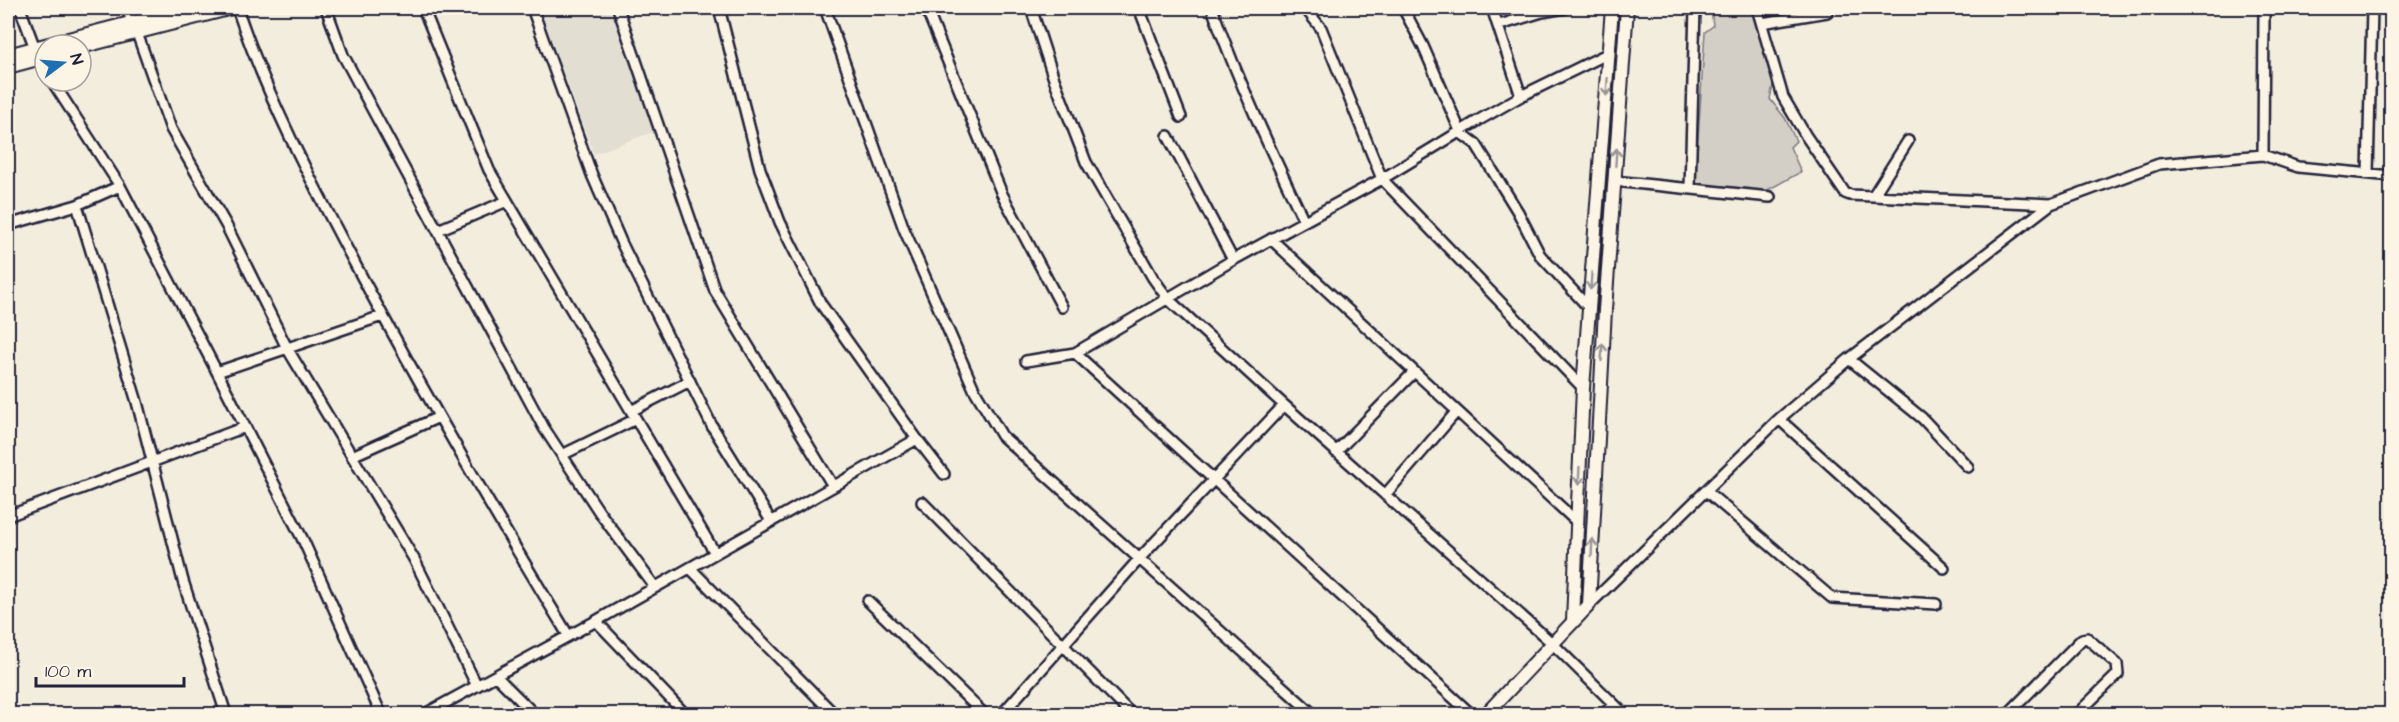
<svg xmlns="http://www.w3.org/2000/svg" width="2399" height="722" viewBox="0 0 2399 722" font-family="'Architects Daughter',sans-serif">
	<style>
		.built { fill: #e3ded2 }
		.green { fill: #d4cfc6; stroke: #7b7880; stroke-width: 1.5 }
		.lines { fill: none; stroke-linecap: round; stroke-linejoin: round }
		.minor-casing { stroke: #22223b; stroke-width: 14 }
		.major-casing { stroke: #22223b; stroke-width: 16 }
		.minor { stroke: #fcf5e5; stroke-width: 9 }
		.major { stroke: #fcf5e5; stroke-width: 12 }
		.oneway { stroke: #9a9698 }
	</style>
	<rect width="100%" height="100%" fill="#f3edde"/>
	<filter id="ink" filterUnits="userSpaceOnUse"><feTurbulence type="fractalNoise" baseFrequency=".0167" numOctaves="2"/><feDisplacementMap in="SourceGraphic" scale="12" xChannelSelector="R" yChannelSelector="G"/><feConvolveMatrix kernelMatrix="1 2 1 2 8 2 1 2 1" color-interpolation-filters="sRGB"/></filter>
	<g filter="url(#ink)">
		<path class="built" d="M 539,8 L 610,8 L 655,131 L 594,154 Z"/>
		<path class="green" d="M 1711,8 L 1751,8 L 1774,81 L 1770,99 L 1785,118 L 1796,141 L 1790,147 L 1801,172 L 1764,192 L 1695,184 L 1705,32 L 1713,26 Z"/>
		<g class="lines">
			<defs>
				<path id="minor" d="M 20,8 L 39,59 L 45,69
					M 126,8 L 133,22
					M 237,8 C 267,97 311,181 355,264 C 422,390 494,513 568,635
					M 326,8 L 343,55 L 544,428 L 600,513 L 655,587
					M 423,8 L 489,170 L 715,553
					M 532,8 L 592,175 L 622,244 L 712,426 L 771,521
					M 618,8 L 715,291 L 833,486
					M 719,8 L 760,169 L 780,222 L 821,304 L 917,439 L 944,474
					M 825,8 L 904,229 L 974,389 L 1002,436 L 1313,714
					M 926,8 L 1002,194 L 1062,307
					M 1031,8 L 1054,79 L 1086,162 L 1153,278 L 1168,299 L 1284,405 L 1552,643 L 1624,714
					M 1139,8 L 1181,117
					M 1212,8 C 1238,81 1271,151 1304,221
					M 1305,8 L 1321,28 L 1382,179 L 1583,388
					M 1403,8 L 1423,46 L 1461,133 L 1476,144 L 1518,212 L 1540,255 L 1589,308
					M 1492,8 L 1521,96
					M 1757,8 L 1783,97 L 1806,136 L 1845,193 L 1850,195 L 2051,204
					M 1762,23 L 1827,12
					M 1500,25 L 1542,12 L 1565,8
					M 137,33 L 171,129 L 226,225 L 287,348 L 414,559 L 477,686
					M 52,81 L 120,186 L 217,372 L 304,542 L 381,714
					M 1168,136 L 1233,260
					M 2263,155 L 2264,8
					M 2368,174 L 2372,8
					M 1614,181 L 1770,197
					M 1690,188 L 1695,8
					M 1873,196 L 1908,141
					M 77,205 L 137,402 L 183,581 L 226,714
					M 8,225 L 77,205 L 120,186
					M 438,230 L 507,201
					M 1271,239 L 1577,522
					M 1075,353 L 1471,714
					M 1849,359 L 1922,418 L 1968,467
					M 1026,361 L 1075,353 L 1233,260 L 1382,179 L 1479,120 L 1521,96 L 1609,53
					M 217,372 L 382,316
					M 631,411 L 690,381
					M 1779,419 L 1944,568
					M 1336,452 L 1414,372
					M 562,455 L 636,419
					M 352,456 L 439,417
					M 1706,491 L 1832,598 L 1936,604
					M 1385,495 L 1457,411
					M 922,502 L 1131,714
					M 8,516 L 245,427
					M 690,568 L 834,714
					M 868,601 L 984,714
					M 1589,605 L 1779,419 L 1849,359 L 2051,204 L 2159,164 L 2263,155 L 2298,167 L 2392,176
					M 596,621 L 685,714
					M 496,676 L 534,714
					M 425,714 L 596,621 L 917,439
					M 1002,714 L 1140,558 L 1284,405
					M 1604,714 L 1613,705
					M 2008,714 L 2082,639 L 2087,638 L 2117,664 L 2118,674 L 2077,714"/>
				<path id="major" d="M 45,45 L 188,8
					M 81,47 L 232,8
					M 8,55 L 45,45
					M 8,67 L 45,57
					M 1573,621 L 1583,388 L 1612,8
					M 1486,714 L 1589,605 L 1605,310 L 1627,8"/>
			</defs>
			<use href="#minor" class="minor-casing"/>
			<use href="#major" class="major-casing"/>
			<use href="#minor" class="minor"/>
			<use href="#major" class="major"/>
		</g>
		<defs><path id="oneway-shaft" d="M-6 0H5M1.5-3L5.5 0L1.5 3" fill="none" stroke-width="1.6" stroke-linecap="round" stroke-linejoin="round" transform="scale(1.5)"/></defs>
		<g class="oneway">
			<use href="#oneway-shaft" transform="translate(1607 87) rotate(94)"/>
			<use href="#oneway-shaft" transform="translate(1616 157) rotate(-86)"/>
			<use href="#oneway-shaft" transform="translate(1591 281) rotate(94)"/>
			<use href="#oneway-shaft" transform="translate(1602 352) rotate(-87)"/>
			<use href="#oneway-shaft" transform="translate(1579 476) rotate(93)"/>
			<use href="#oneway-shaft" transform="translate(1592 547) rotate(-87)"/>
		</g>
	</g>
	<rect width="2399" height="722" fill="none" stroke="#fcf5e5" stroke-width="30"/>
	<rect x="15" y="15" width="2369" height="692" fill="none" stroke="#22223b" stroke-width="2" filter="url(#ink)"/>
	<g transform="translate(63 63) rotate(74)"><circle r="28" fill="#fcf5e5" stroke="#a5a1a1" stroke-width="1.5"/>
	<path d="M0-4.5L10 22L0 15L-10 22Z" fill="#1f6fb2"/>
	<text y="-9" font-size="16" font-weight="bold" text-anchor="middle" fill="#22223b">N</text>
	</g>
	<path d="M36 677v9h148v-9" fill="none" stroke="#22223b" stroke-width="3"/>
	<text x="45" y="677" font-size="18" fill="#22223b" stroke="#fcf5e5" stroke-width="4.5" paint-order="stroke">100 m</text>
</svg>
